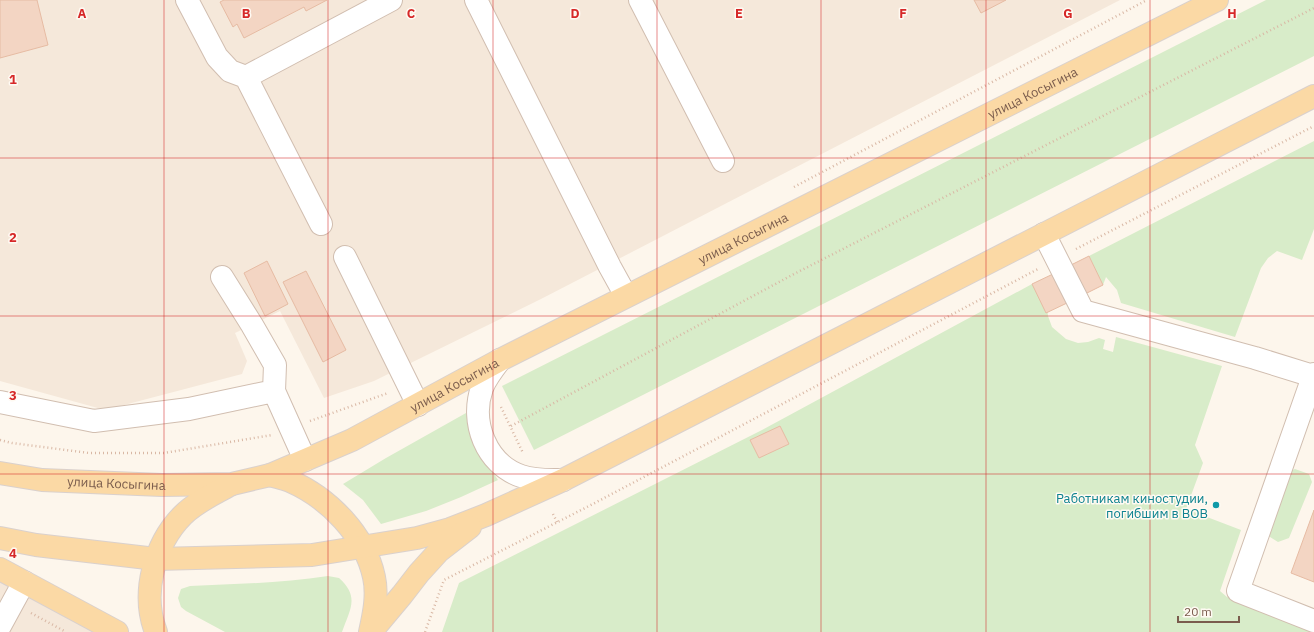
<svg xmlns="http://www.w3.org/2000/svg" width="1314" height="632" viewBox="0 0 1314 632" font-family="'IBM Plex Sans',sans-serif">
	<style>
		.residential { fill: #f5e8da }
		.green { fill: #d8ecc9 }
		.building { fill: #f3d5c3; stroke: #e6bba3 }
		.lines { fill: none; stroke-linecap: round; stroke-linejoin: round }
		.minor-casing { stroke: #d1beb0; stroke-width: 24 }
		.major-casing { stroke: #dad1cd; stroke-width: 24 }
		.path { stroke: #d9b8a5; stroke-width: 2.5; stroke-dasharray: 1 3; stroke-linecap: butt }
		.minor { stroke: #fff; stroke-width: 22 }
		.major { stroke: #fbd9a5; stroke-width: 22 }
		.grid { fill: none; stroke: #d62828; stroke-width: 1; stroke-opacity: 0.55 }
		.culture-dot { fill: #0f9aa8; stroke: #fffaf3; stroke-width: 1.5 }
		.labels { text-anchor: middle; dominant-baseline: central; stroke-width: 3; stroke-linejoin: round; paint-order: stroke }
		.street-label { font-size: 13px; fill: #7a5c4d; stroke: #fffaf3 }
		.culture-label { font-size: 13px; fill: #0d838f; stroke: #fffaf3; text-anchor: end }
		.grid-label { font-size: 13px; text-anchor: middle; font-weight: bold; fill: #d62828; stroke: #fffaf3; stroke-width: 3; stroke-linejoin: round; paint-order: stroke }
	</style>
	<rect width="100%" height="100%" fill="#fdf6ec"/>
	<path class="residential" d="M 0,0 L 1120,0 L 541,299 L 374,381 L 324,398 L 280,311 L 235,333 L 247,361 L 242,374 L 105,410 L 0,381 Z
		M 0,582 L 94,632 L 0,632 Z"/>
	<path class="green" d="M 1266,0 L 1314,0 L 1314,56 L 534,450 L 502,386 Z
		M 1314,141 L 1314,229 L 1302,260 L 1277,251 L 1268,258 L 1261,268 L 1235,337 L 1121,303 L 1117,290 L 1106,277 L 1103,285 L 1089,256 Z
		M 1032,284 L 1047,305 L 1048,316 L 1052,327 L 1066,339 L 1078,343 L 1088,342 L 1099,338 L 1105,340 L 1103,349 L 1113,352 L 1116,337 L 1222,366 L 1195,445 L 1203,463 L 1186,509 L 1241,530 L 1220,591 L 1227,597 L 1314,632 L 442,632 L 459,583 L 762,430 Z
		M 466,413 C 473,438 483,458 498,480 L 461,497 L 426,511 L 381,524 L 363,500 L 343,484 L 386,458 Z
		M 1295,469 L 1309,474 L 1312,482 L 1289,538 L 1278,542 L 1267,535 L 1288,472 Z
		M 328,576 L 339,578 C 360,597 350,609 342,632 L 225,632 L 186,611 L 181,607 L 178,598 L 181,589 L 190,586 C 236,584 282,583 328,576 Z"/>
	<path class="building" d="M 0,0 L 37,0 L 48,45 L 0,58 Z
		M 224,0 L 327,0 L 306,11 L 304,7 L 244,38 L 237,24 L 233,27 L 220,2 Z
		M 974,0 L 1006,0 L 981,13 Z
		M 1089,256 L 1103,285 L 1081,296 L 1067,267 Z
		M 267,261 L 288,304 L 265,316 L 244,273 Z
		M 306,271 L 346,350 L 323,362 L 283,282 Z
		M 1053,274 L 1067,303 L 1046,313 L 1032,284 Z
		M 780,426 L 789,444 L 759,458 L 750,440 Z
		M 1314,510 L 1314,582 L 1291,573 Z"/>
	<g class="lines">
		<defs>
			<path id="minor" d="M 187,0 L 217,57 L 230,71 L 246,77
				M 476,0 L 610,267 L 626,296
				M 640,0 L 723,161
				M 321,224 L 246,77 L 391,0
				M 1044,234 L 1083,311 L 1255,358 L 1313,376
				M 345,257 L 418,405
				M 222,277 L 252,325 L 275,365 L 274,391
				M 500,360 C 493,369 486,378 482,388 C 470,422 486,464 521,476 C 535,481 549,480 563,480
				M 1314,374 L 1238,591 L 1314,621
				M 0,402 L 94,421 L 189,409 L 274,391 L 305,460
				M 0,626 L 24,582"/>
			<g id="major">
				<path id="s1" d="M 0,473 L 42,480 L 162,485 L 232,484 L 270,475 L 352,440 L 500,360 L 1217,0"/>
				<path d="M 270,475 C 276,477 284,478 290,481 C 329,498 365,535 374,577 C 378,595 374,614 370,632"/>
				<path d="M 0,538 L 36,545 L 156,559 L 312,555 L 417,538 L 450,529 L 486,515 L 563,480 L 1314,96"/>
				<path d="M 0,569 L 117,632"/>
				<path d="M 156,632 C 141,594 154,544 183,515 C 196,502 214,494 230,485"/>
				<path d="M 371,632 L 402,595 L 419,573 L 439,551 L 470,527"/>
			</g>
		</defs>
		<use href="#minor" class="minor-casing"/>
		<use href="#major" class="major-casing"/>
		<path class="path" d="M 794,187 L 1147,0
			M 1076,249 L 1314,126
			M 501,407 L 523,453
			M 310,421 L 388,393
			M 511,426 L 794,274 L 1314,8
			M 0,440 L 12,443 L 89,453 L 164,453 L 272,435
			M 553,514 L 557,522
			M 31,613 L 66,632
			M 425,632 L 444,580 L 589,506 L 1038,269"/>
		<use href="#minor" class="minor"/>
		<use href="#major" class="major"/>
	</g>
	<path class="grid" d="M 164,0 L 164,632M 328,0 L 328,632M 493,0 L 493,632M 657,0 L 657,632M 821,0 L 821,632M 986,0 L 986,632M 1150,0 L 1150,632M 0,158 L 1314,158M 0,316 L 1314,316M 0,474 L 1314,474"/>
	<circle class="culture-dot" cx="1216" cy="505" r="4"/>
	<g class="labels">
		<g class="street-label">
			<text stroke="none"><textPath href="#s1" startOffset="1125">улица Косыгина</textPath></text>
			<text stroke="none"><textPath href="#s1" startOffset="801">улица Косыгина</textPath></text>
			<text stroke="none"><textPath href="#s1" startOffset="477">улица Косыгина</textPath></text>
			<text stroke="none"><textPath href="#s1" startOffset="117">улица Косыгина</textPath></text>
		</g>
		<g class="culture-label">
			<text x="1208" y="498">Работникам киностудии,<tspan x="1208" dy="15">погибшим в ВОВ</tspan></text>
		</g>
	</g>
	<g class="grid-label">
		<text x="82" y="18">A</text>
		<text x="246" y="18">B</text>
		<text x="411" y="18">C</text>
		<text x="575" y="18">D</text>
		<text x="739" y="18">E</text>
		<text x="903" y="18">F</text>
		<text x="1068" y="18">G</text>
		<text x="1232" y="18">H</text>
		<text x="13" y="84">1</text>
		<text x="13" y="242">2</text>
		<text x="13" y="400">3</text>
		<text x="13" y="558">4</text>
	</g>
	<path d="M1178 616v6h61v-6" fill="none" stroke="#7a5c4d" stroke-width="2"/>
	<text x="1184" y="616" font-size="12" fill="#7a5c4d" stroke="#fffaf3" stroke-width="3" paint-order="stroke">20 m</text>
</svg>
